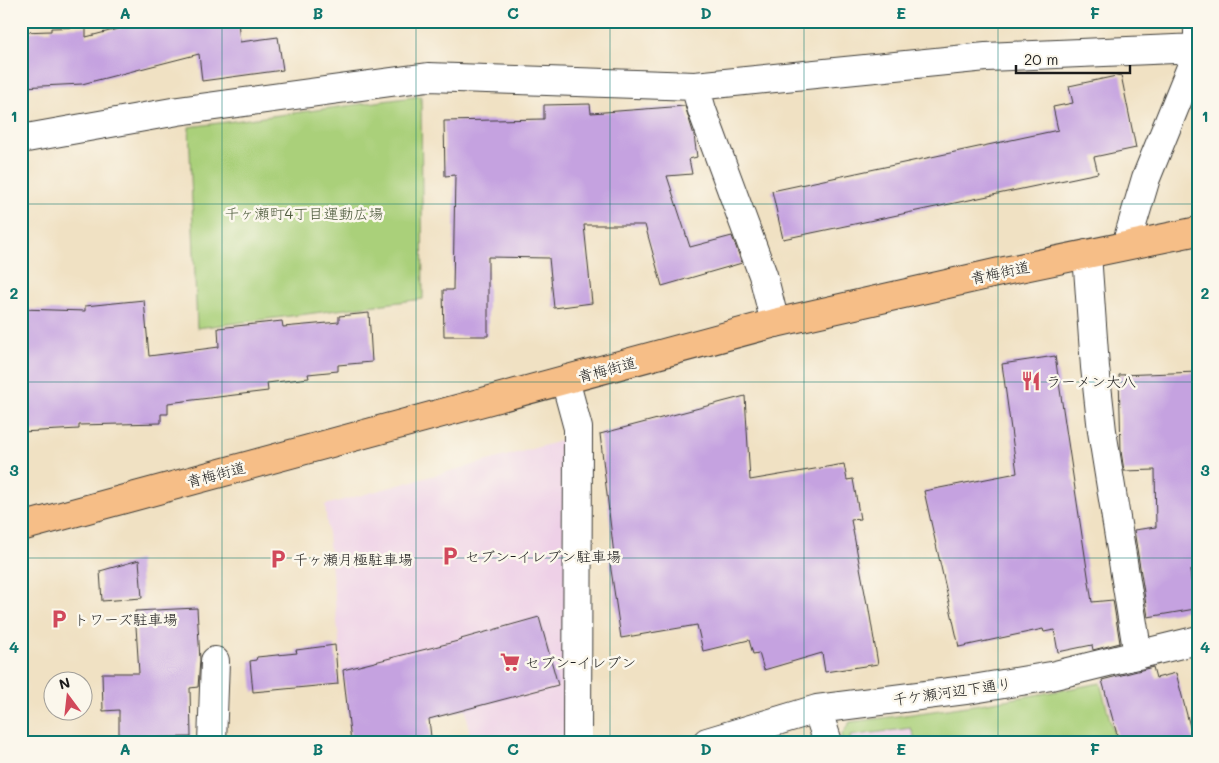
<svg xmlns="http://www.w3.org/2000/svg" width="1219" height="763" viewBox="0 0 1219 763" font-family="Mali,'Klee One',sans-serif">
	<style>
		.built { fill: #eed0e7 }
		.green { fill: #aad07a; stroke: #63764b }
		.building { fill: #c5a2e0 }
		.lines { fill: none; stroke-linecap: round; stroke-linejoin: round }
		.minor-casing { stroke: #3c3a35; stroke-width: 30 }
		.major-casing { stroke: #3c3a35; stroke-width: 30 }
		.minor { stroke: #fff; stroke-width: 28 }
		.major { stroke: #f6be87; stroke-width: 28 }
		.grid { fill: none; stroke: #0f766e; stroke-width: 1; stroke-opacity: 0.55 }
		.labels { text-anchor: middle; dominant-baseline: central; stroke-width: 5; stroke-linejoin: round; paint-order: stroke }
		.park-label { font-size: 15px; fill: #4e5b3d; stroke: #fbf7ec }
		.street-label { font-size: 15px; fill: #1c1c1c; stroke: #fbf7ec }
		.poi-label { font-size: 15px; fill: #1c1c1c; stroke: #fbf7ec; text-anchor: start }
		.neatline { fill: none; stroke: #0f766e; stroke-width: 2 }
		.grid-label { font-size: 16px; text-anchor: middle; font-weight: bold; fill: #0f766e }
	</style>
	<rect width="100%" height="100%" fill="#fbf7ec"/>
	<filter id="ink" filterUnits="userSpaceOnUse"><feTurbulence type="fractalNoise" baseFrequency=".02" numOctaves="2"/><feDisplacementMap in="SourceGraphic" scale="10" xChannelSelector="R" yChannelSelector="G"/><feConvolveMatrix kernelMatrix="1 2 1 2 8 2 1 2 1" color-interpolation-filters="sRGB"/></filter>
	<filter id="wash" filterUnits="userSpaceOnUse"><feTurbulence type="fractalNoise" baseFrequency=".0096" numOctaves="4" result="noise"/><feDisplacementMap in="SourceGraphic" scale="20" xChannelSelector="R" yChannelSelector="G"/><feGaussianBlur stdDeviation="1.12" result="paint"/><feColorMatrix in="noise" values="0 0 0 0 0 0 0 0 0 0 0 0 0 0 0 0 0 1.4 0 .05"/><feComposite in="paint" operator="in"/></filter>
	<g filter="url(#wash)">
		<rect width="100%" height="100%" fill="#f0e1c3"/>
		<path class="built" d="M 572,438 L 569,742 L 471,742 L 460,671 L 343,679 L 325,505 Z
			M 907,715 L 916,742 L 843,742 L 841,736 L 850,722 Z"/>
		<path class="green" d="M 421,96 L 423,299 L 197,328 L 189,127 Z
			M 1100,683 L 1116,742 L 916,742 L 911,728 L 850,736 L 851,742 L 843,742 L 841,736 L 850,722 C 934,712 1017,699 1100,683 Z"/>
		<g id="blocks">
			<path class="building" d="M 149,21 L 238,21 L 240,42 L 278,37 L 283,70 L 202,81 L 199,54 L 82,84 L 21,87 L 21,32 L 51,31 L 51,28 L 86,27 L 86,37 Z
				M 1121,75 L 1136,148 L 1094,157 L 1098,173 L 783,239 L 772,191 L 1058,130 L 1053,107 L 1073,103 L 1069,86 Z
				M 590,104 L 591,113 L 685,106 L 694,135 L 697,157 L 689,159 L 692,174 L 667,176 L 690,247 L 732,236 L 742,263 L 662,286 L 645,225 L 584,225 L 592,303 L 554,308 L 549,258 L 488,257 L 488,336 L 444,336 L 443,290 L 453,290 L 455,175 L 445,176 L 444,121 L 544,119 L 544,105 Z
				M 144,300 L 149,356 L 219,347 L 218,328 L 282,321 L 283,327 L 339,322 L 339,316 L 369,313 L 372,362 L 338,365 L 338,371 L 308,374 L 309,378 L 267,383 L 268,391 L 168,403 L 168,414 L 161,414 L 161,423 L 79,425 L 79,429 L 21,432 L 21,309 L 85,311 L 85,306 Z
				M 1055,356 L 1092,602 L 1113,600 L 1120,643 L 1093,650 L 1092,645 L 1058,652 L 1054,630 L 1044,632 L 1043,629 L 959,647 L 924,491 L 1017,473 L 1002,364 Z
				M 1198,372 L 1198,570 L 1190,571 L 1195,609 L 1148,617 L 1134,530 L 1156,527 L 1155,470 L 1124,471 L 1121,451 L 1119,375 Z
				M 745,396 L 750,480 L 844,464 L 847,480 L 853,479 L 860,519 L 851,520 L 867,604 L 868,604 L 878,664 L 825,672 L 822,653 L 764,670 L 759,653 L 753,654 L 749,640 L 703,651 L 697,625 L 621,638 L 609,556 L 614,555 L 600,434 Z
				M 139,560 L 142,598 L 102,601 L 100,571 Z
				M 197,608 L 200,660 L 198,687 L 190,688 L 191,737 L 119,738 L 119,710 L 103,711 L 102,673 L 139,673 L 135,611 Z
				M 539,617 L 558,685 L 429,719 L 431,737 L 386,742 L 351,742 L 343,670 L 462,640 L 461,639 Z
				M 335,645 L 338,684 L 253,692 L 250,661 L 256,660 L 257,657 L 297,653 L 296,650 Z
				M 1153,667 L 1156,678 L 1176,673 L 1194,742 L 1119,742 L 1102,680 Z"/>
		</g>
	</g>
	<g filter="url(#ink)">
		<use href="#blocks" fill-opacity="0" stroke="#3c3a35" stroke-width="1"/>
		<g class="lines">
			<defs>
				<path id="minor" d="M 1198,25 L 1198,41
					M 695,86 L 702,110 L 763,275 L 775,323
					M 21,139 L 178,111 L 428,77 L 695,86 L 986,57 L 1198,48
					M 1126,245 L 1146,178 L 1198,50
					M 1087,254 L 1095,367 L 1102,431 L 1138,655
					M 565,380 L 578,428 L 577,742
					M 817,709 L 828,742
					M 212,742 L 215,661
					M 707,742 L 817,709 L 973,689 L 1051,676 L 1198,640"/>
				<path id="major" d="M 21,527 L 775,323 L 1000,272 L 1198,231"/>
			</defs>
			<use href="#minor" class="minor-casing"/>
			<use href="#major" class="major-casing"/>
			<use href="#minor" class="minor"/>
			<use href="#major" class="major"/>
		</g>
	</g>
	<path class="grid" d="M 222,21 L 222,742M 416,21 L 416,742M 610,21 L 610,742M 804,21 L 804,742M 998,21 L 998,742M 21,204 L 1198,204M 21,382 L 1198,382M 21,558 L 1198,558"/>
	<defs>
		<symbol id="restaurant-bare" viewBox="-9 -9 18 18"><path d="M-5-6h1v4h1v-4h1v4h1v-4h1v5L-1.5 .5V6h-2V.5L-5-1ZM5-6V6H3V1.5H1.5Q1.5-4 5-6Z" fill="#d1495b" stroke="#fbf7ec" stroke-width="2.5" paint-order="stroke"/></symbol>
		<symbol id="parking-bare" viewBox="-9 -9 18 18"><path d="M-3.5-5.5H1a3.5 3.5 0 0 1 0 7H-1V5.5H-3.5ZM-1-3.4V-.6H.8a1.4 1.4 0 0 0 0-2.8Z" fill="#d1495b" stroke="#fbf7ec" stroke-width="2.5" paint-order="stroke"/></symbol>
		<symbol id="supermarket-bare" viewBox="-9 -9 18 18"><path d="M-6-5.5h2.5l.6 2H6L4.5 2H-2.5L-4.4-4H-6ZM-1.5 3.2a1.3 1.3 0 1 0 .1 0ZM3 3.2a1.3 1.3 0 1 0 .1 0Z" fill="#d1495b" stroke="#fbf7ec" stroke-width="2.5" paint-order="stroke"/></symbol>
	</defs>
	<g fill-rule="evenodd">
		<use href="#restaurant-bare" x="1017" y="367" width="28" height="28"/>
		<use href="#parking-bare" x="436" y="542" width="28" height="28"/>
		<use href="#parking-bare" x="264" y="545" width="28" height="28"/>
		<use href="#parking-bare" x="45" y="605" width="28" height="28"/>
		<use href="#supermarket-bare" x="496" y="648" width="28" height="28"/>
	</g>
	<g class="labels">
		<g class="park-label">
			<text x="304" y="213">千ヶ瀬町4丁目運動広場</text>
		</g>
		<g class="street-label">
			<text transform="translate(1000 272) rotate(-12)">青梅街道</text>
			<text transform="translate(607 369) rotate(-15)">青梅街道</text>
			<text transform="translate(216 474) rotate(-15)">青梅街道</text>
			<text transform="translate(952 691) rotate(-8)">千ケ瀬河辺下通り</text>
		</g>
		<g class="poi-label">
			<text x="1046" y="381">ラーメン大八</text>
			<text x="465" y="556">セブン-イレブン駐車場</text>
			<text x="293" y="559">千ヶ瀬月極駐車場</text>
			<text x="74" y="619">トワーズ駐車場</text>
			<text x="525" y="662">セブン-イレブン</text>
		</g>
	</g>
	<rect width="1219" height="763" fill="none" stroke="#fbf7ec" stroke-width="55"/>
	<g transform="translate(68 696) rotate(345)"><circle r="24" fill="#fbf7ec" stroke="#a29f99"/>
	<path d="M0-4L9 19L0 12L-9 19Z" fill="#d1495b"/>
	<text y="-8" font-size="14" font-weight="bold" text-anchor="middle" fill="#1c1c1c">N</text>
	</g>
	<path d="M1016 65v8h114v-8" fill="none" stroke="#1c1c1c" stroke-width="2.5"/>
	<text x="1024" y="65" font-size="15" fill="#1c1c1c" stroke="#fbf7ec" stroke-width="4" paint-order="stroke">20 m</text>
	<rect x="28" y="28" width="1164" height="708" class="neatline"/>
	<g class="grid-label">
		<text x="125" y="19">A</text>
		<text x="318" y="19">B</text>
		<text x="513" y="19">C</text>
		<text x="706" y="19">D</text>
		<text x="901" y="19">E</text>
		<text x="1095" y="19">F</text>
		<text x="14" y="122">1</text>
		<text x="1205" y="122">1</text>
		<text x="14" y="299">2</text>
		<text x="1205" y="299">2</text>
		<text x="14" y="476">3</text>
		<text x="1205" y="476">3</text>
		<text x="14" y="653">4</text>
		<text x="1205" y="653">4</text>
		<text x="125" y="755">A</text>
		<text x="318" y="755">B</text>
		<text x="513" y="755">C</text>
		<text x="706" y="755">D</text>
		<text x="901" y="755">E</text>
		<text x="1095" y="755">F</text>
	</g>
</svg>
